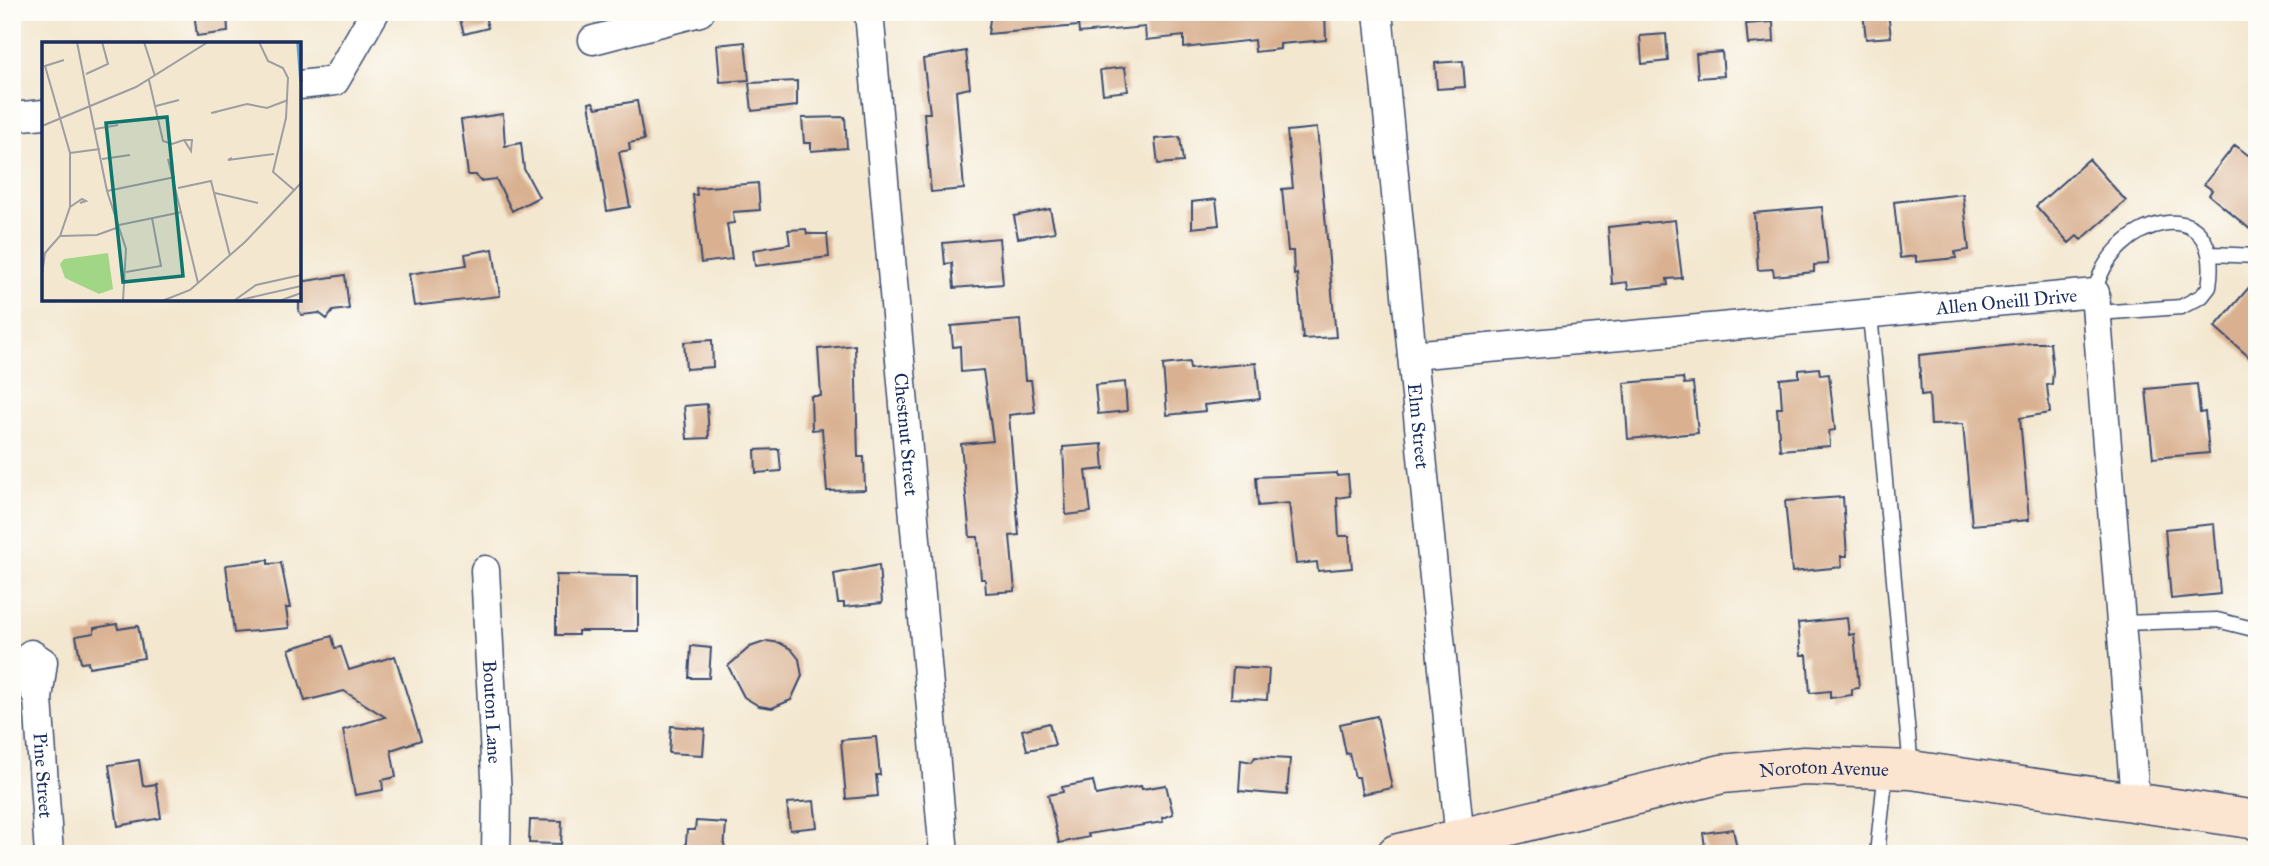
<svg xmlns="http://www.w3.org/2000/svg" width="2269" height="866" viewBox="0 0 2269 866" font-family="'IM FELL Great Primer',serif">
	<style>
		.building { fill: #d9b090 }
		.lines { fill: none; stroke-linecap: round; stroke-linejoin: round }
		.lane-casing { stroke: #3b4b6f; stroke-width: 17 }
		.street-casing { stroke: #3b4b6f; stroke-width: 31 }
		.secondary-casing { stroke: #3b4b6f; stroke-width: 41 }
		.lane { stroke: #fff; stroke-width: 14 }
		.street { stroke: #fff; stroke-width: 28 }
		.secondary { stroke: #fce5d0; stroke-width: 38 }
		.labels { text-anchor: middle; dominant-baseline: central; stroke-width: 5; stroke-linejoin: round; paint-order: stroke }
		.street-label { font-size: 19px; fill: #1b2f5e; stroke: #fdfcf7 }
		.inset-river { fill: none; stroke: #61a0d4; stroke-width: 3.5 }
		.inset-road { fill: none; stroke: #9d9da2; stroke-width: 2 }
		.view { fill: #0f766e; fill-opacity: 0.15; stroke: #0f766e; stroke-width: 3.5 }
		.inset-edge { fill: none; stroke: #1b2f5e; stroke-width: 3.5 }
	</style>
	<rect width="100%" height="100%" fill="#fdfcf7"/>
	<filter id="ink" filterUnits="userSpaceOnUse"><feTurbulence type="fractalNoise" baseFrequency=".0143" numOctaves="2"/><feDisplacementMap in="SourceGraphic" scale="14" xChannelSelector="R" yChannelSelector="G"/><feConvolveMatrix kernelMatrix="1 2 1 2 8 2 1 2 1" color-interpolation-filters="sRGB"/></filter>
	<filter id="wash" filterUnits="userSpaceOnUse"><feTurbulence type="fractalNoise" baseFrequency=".00686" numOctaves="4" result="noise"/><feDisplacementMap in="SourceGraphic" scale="28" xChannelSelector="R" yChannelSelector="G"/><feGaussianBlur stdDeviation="1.57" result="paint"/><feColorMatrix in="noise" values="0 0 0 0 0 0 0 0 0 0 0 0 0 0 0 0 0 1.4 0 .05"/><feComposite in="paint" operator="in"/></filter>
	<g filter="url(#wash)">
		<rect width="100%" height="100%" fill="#f3e7cf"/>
		<g id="blocks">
			<path class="building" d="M 194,12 L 227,12 L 228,32 L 197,36 Z
				M 458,12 L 484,12 L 488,28 L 464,34 Z
				M 991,12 L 1077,12 L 1078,26 L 988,34 Z
				M 1077,12 L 1245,12 L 1246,19 L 1294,15 L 1294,12 L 1325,12 L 1326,40 L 1280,44 L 1280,49 L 1255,52 L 1254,40 L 1184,48 L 1184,36 L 1146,40 L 1145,27 L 1079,33 Z
				M 1863,12 L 1888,12 L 1891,37 L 1866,39 Z
				M 1773,22 L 1774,42 L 1748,44 L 1746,24 Z
				M 1666,34 L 1668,61 L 1642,64 L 1640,36 Z
				M 745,42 L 749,80 L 720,82 L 717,45 Z
				M 966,51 L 970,88 L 956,91 L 964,189 L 931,192 L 924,113 L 930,113 L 923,59 Z
				M 1722,52 L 1724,76 L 1698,78 L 1696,54 Z
				M 1463,61 L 1465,87 L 1437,89 L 1435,63 Z
				M 1125,67 L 1128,91 L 1103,94 L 1100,70 Z
				M 797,81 L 797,106 L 752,111 L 749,83 Z
				M 637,101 L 644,140 L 629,143 L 630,150 L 619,152 L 630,207 L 607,211 L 589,103 L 593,102 L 596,108 Z
				M 503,114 L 505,146 L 521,143 L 524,169 L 539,197 L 512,211 L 496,179 L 480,181 L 476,175 L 468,175 L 461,120 Z
				M 845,117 L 847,148 L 811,151 L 811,143 L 804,143 L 802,118 Z
				M 1317,128 L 1336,337 L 1303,339 L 1297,274 L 1294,275 L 1293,251 L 1288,251 L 1282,189 L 1293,188 L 1287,131 Z
				M 1180,137 L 1183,162 L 1158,164 L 1155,139 Z
				M 2235,145 L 2257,162 L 2257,235 L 2209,195 L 2212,190 L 2204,184 Z
				M 2089,159 L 2126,201 L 2081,240 L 2077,236 L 2069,243 L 2036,206 Z
				M 758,183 L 760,210 L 733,212 L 734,223 L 727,224 L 732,259 L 701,263 L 693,195 L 697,195 L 696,188 Z
				M 1963,194 L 1969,250 L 1955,252 L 1956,258 L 1916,262 L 1916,256 L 1900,258 L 1894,202 Z
				M 1216,199 L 1219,225 L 1192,228 L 1192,202 Z
				M 1822,207 L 1828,264 L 1814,265 L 1814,272 L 1774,276 L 1773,269 L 1758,270 L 1754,213 Z
				M 1050,209 L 1055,232 L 1018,238 L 1014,216 Z
				M 1675,220 L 1682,278 L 1667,279 L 1668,285 L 1628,289 L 1627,282 L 1612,284 L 1608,227 Z
				M 806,229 L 807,234 L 827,234 L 829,257 L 755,266 L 753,250 L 790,244 L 788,230 Z
				M 999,238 L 1003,284 L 954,288 L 952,263 L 945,264 L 943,243 Z
				M 493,249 L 500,296 L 414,306 L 409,274 L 467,265 L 465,254 Z
				M 345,275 L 349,309 L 333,311 L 327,319 L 319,313 L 302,315 L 299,311 L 299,282 Z
				M 2257,278 L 2257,364 L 2215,327 Z
				M 1020,320 L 1025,380 L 1031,380 L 1035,412 L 1009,415 L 1019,535 L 1010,536 L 1015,591 L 986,593 L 985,579 L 981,579 L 978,537 L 970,537 L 961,444 L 993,441 L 983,370 L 961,372 L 960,346 L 953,347 L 951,326 Z
				M 712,340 L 713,367 L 686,369 L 684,342 Z
				M 2033,343 L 2050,343 L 2053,371 L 2052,384 L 2047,385 L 2050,413 L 2020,418 L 2029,520 L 1972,525 L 1963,424 L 1931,425 L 1929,394 L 1921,395 L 1919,355 Z
				M 855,345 L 858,457 L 864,457 L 865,490 L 827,491 L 822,429 L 812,430 L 811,396 L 821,396 L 818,349 Z
				M 1189,362 L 1190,369 L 1256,363 L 1260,399 L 1204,405 L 1205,411 L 1167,415 L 1163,365 Z
				M 1819,368 L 1820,375 L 1829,374 L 1835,430 L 1829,431 L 1830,446 L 1780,450 L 1777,408 L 1782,408 L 1780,379 L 1799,377 L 1799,370 Z
				M 1683,378 L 1684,384 L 1693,383 L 1698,433 L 1628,439 L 1624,383 Z
				M 1125,382 L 1127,411 L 1098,414 L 1095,385 Z
				M 2197,384 L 2200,413 L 2205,412 L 2209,453 L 2153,458 L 2146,389 Z
				M 707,404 L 709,438 L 687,439 L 684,406 Z
				M 1102,444 L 1104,469 L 1086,471 L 1091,512 L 1066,515 L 1063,447 Z
				M 779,449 L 781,471 L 756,473 L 755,450 Z
				M 1337,473 L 1337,476 L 1348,475 L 1350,496 L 1337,498 L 1339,536 L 1349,536 L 1352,568 L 1318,571 L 1317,562 L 1296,564 L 1289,503 L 1258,506 L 1256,477 Z
				M 1843,497 L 1847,556 L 1841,556 L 1842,567 L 1792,572 L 1785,501 Z
				M 2214,524 L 2220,594 L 2171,599 L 2165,529 Z
				M 268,560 L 268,564 L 281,563 L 290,608 L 286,608 L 289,628 L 234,633 L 226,565 Z
				M 879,565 L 882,603 L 844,607 L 844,603 L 838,603 L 834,574 Z
				M 556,575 L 638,576 L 638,631 L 578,631 L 578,635 L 556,635 Z
				M 1847,618 L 1849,635 L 1854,634 L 1859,688 L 1852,689 L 1852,695 L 1830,698 L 1830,691 L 1810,693 L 1807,655 L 1801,655 L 1798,623 Z
				M 117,624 L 118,629 L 138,626 L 144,658 L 89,667 L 88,662 L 81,663 L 76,636 L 94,633 L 94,628 Z
				M 332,636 L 335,648 L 341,647 L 349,670 L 395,656 L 421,740 L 391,750 L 396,777 L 382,780 L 383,790 L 355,795 L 343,730 L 385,717 L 344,691 L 305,701 L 289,649 Z
				M 767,641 L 780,643 L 791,649 L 799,659 L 802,676 L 791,700 L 772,708 L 759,706 L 744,697 L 728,666 L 750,647 Z
				M 691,646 L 711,648 L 709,678 L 689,678 Z
				M 1233,667 L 1269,669 L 1267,700 L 1231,698 Z
				M 1377,716 L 1392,788 L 1362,794 L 1359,777 L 1355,777 L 1349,753 L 1346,754 L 1340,724 Z
				M 1049,723 L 1055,745 L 1027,750 L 1022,730 Z
				M 671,726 L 705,729 L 703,755 L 669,753 Z
				M 876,737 L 880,775 L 876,775 L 878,796 L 846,799 L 841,740 Z
				M 1255,757 L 1290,759 L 1287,795 L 1239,791 L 1241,760 L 1252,762 Z
				M 139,760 L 143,786 L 156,784 L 161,818 L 118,826 L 109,765 Z
				M 1093,781 L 1096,795 L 1141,786 L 1142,789 L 1166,785 L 1173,814 L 1162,818 L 1163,822 L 1088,834 L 1089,837 L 1059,843 L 1048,795 L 1063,792 L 1062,787 Z
				M 814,801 L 817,827 L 790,830 L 787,803 Z
				M 530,820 L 562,821 L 561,844 L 529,843 Z
				M 696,821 L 726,823 L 724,851 L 718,850 L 718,854 L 685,854 L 687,830 L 695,830 Z
				M 1733,829 L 1738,854 L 1706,854 L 1703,833 Z"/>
		</g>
	</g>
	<g filter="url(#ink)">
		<use href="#blocks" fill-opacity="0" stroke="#3b4b6f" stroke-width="2"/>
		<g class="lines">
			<defs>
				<path id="lane" d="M 2211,254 L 2257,256
					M 2095,293 C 2109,217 2225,186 2209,287 L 2202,296 L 2181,307 L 2098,313
					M 1870,314 L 1911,769
					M 2121,623 L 2217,620 L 2257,630
					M 1877,854 L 1886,769"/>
				<g id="street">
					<path id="s1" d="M 869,12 L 944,854"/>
					<path id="s2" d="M 1378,12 L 1460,840"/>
					<path d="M 593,40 L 700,12"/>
					<path d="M 299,85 L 335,81 L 375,12"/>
					<path d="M 12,117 L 44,114"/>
					<path id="s3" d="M 1412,355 L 2095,293 L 2135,800"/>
					<path id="s4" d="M 485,570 L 497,795 L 496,854"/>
					<path id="s5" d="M 38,699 L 24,667 L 31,654 L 43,662 L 38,699 L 49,854"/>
				</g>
				<g id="secondary">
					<path id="s6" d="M 1396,854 L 1722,774 L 1804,766 L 1911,770 L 2257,820"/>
				</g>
			</defs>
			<use href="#lane" class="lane-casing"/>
			<use href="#street" class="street-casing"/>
			<use href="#secondary" class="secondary-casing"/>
			<use href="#lane" class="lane"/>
			<use href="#street" class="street"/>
			<use href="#secondary" class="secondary"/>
		</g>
	</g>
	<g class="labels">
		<g class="street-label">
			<text stroke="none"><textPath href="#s3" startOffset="597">Allen Oneill Drive</textPath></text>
			<text stroke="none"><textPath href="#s2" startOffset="416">Elm Street</textPath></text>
			<text stroke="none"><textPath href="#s1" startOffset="424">Chestnut Street</textPath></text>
			<text stroke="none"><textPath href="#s4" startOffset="142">Bouton Lane</textPath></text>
			<text stroke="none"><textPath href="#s6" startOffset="438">Noroton Avenue</textPath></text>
			<text stroke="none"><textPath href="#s5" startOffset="178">Pine Street</textPath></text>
		</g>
	</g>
	<g transform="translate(42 42)">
		<rect width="259" height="259" fill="#f3e7cf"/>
		<path d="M 66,211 L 71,247 L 57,252 L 23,236 L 18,222 L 22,217 Z" fill="#a1d687"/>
		<path class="inset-river" d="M 256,0 L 259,40"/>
		<path class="inset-road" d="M 35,0 L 47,61M 102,0 L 113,34M 217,0 L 226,19 L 241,26 L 246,36 L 244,76 L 231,130 L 252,148M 44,32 L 66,22 L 60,0M 107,38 L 121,99 L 130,102 L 142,98 L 149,109 L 150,98 L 142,98M 47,61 L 65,149 L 84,207 L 81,259M 114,64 L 137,58M 175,70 L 169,71 L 205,62 L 225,66 L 246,58M 0,84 L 94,45 L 166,0M 53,87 L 76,83M 28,111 L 58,107M 190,116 L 186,118 L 232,112M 60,117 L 88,113M 126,117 L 156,241M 136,146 L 169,139 L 188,214M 65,149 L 133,135M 173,151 L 216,161M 28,165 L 40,157 L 44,159 L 38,161M 77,183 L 140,170M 18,194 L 55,193 L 77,185M 84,230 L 119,224 L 110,176M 0,233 L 3,211 L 18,194 L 28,165 L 28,111 L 3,24 L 22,18M 193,258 L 214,243 L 259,233M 120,259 L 148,248 L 203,200 L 259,141M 194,259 L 259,244M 237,259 L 259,251"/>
		<path class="view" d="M 125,75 L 141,234 L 81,240 L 64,81 Z"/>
		<rect width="259" height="259" class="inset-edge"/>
	</g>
	<rect width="2269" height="866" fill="none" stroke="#fdfcf7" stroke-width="42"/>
</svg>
